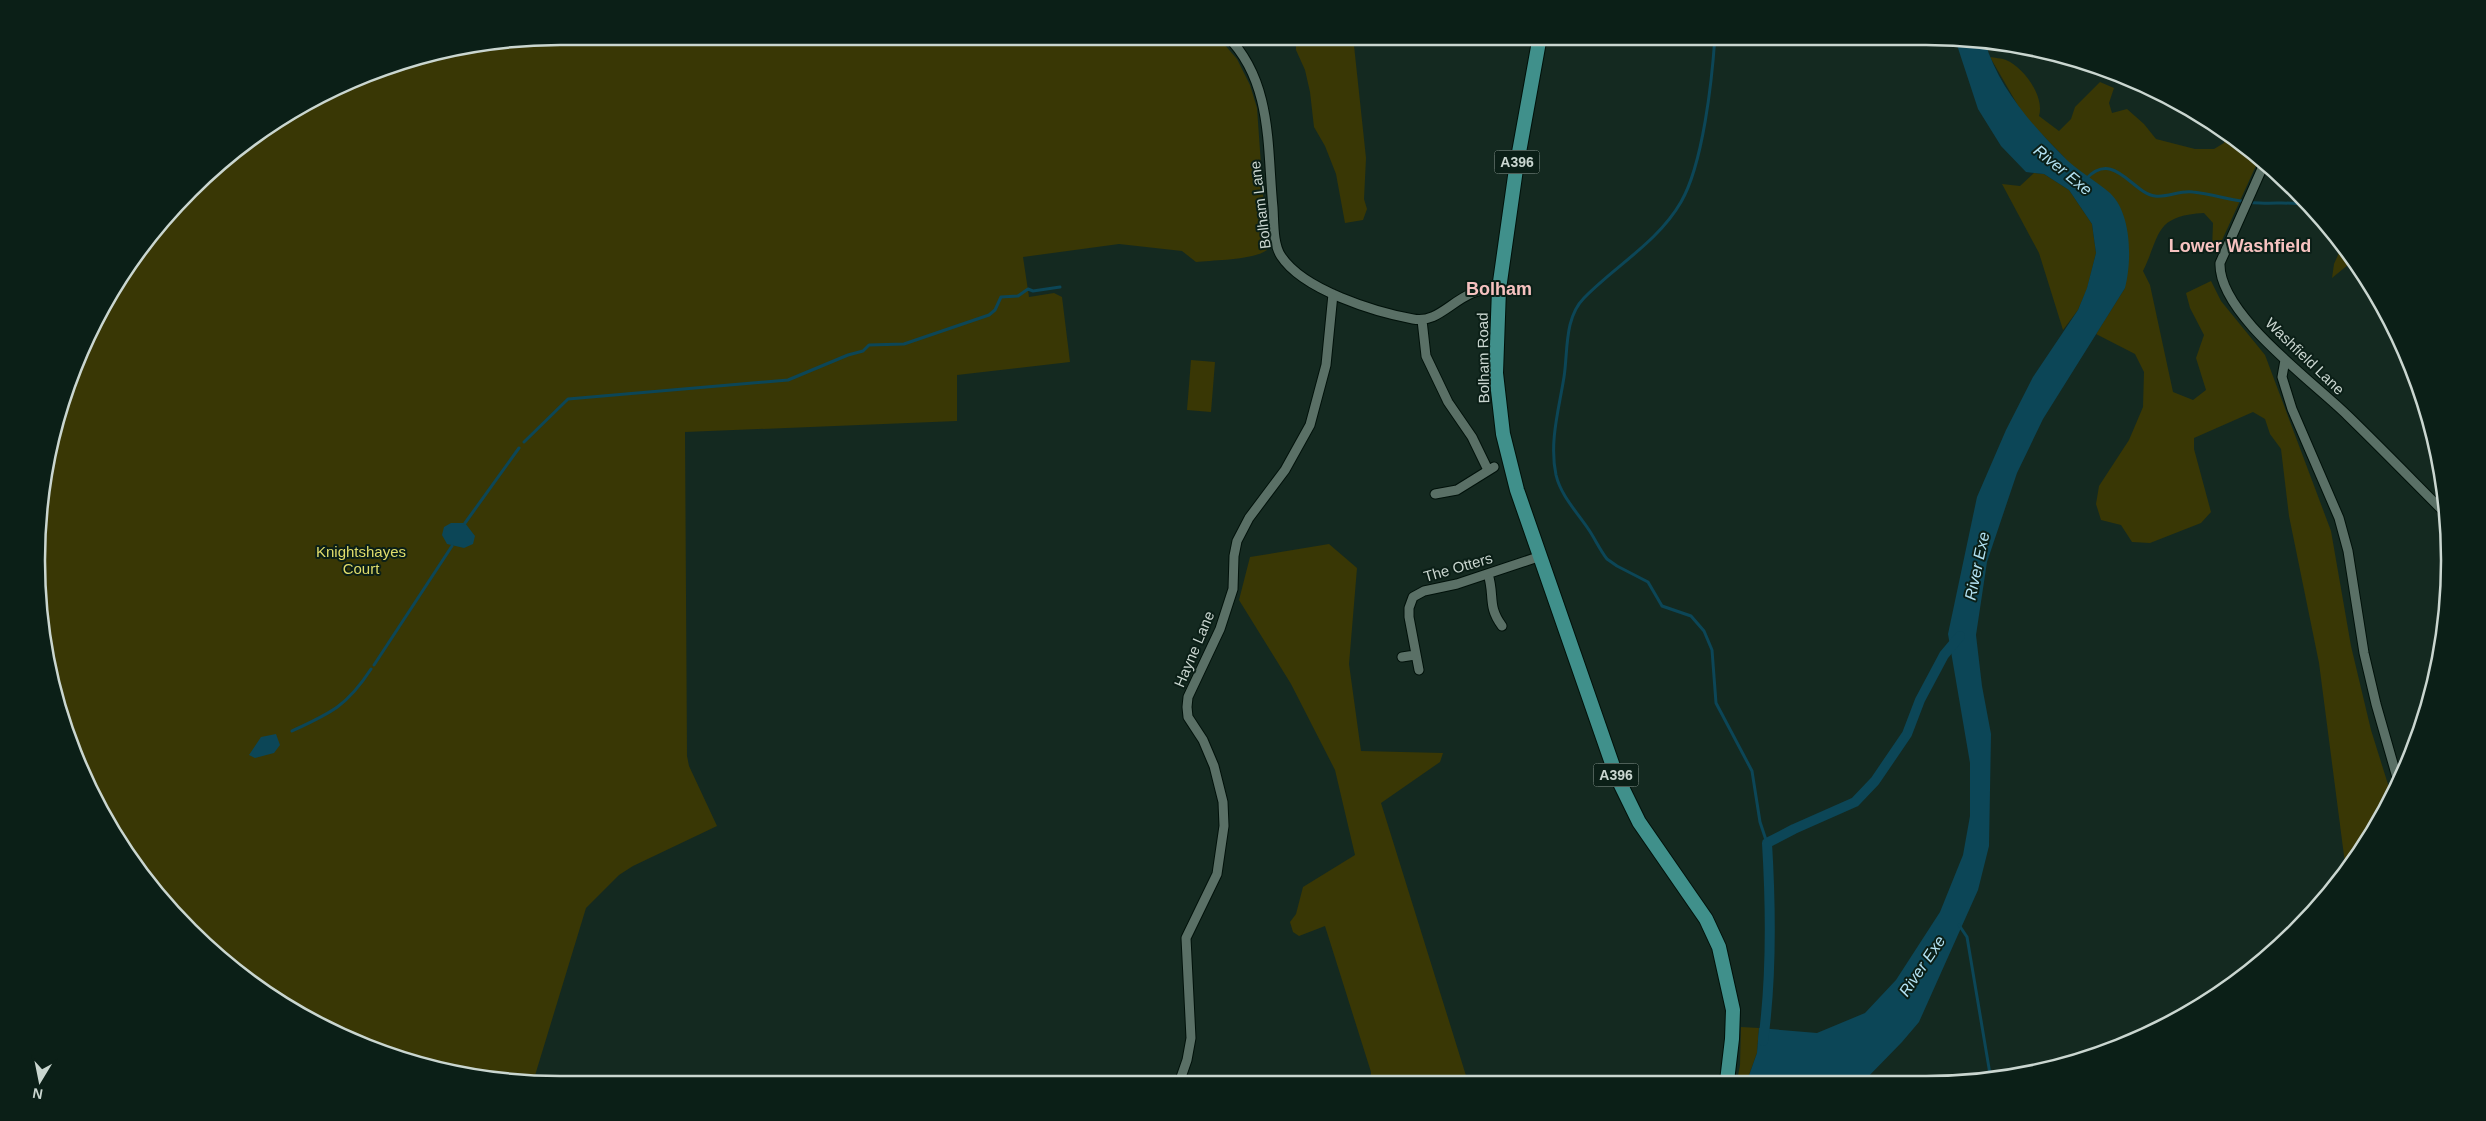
<svg xmlns="http://www.w3.org/2000/svg" width="2486" height="1121" viewBox="0 0 2486 1121" font-family="Arial,sans-serif">
	<style>
		.green { fill: #393705 }
		.water { fill: #0c4657 }
		.lines { fill: none; stroke-linecap: round; stroke-linejoin: round }
		.stream { stroke: #0c4657; stroke-width: 3 }
		.canal { stroke: #0c4657; stroke-width: 10 }
		.street-casing { stroke: #01110a; stroke-width: 11 }
		.primary-casing { stroke: #01110a; stroke-width: 16 }
		.street { stroke: #5a7066; stroke-width: 9 }
		.primary { stroke: #40908b; stroke-width: 14 }
		.labels { text-anchor: middle; dominant-baseline: central; stroke-width: 4; stroke-linejoin: round; paint-order: stroke }
		.shield { fill: #0b1f17; stroke: #919f98; stroke-width: 1 }
		.shield-label { font-size: 14px; font-weight: bold; fill: #cad6d0 }
		.street-label { font-size: 15px; fill: #cad6d0; stroke: #0b1f17 }
		.park-label { font-size: 15px; fill: #e0dc6b; stroke: #0b1f17 }
		.water-label { font-size: 16px; font-style: italic; fill: #b3e2f3; stroke: #0b1f17 }
		.quarter-label { font-size: 18px; font-weight: bold; fill: #f6c2c0; stroke: #0b1f17 }
		.rim { fill: none; stroke: #cad6d0; stroke-width: 2.5 }
	</style>
	<rect width="100%" height="100%" fill="#142920"/>
	<path class="green" d="M 561,36 L 1217,36 L 1237,59 L 1250,85 L 1257,108 L 1267,250 C 1254,260 1214,260 1196,262 L 1182,251 L 1119,244 L 1023,257 L 1029,297 L 1054,293 L 1062,297 L 1070,362 L 957,375 L 957,421 L 685,432 L 687,756 L 689,766 L 717,826 L 633,866 L 619,875 L 586,908 L 533,1082 L 458,1075 L 360,1045 L 298,1014 L 215,955 L 166,906 L 106,822 L 64,729 L 46,663 L 36,560 L 46,459 L 64,392 L 106,299 L 166,215 L 215,166 L 299,106 L 392,64 L 458,46 Z
		M 1296,36 L 1353,36 L 1366,158 L 1364,199 L 1367,209 L 1363,220 L 1345,223 L 1336,174 L 1325,146 L 1314,127 L 1310,92 L 1305,70 L 1296,50 Z
		M 1990,57 C 1995,58 2001,58 2006,60 C 2023,67 2045,96 2039,116 L 2059,131 L 2071,119 L 2075,107 L 2100,82 L 2114,88 L 2109,103 L 2112,113 L 2127,109 L 2144,124 L 2156,139 L 2195,149 L 2214,149 L 2224,143 L 2226,132 L 2259,159 L 2218,249 L 2212,250 L 2213,223 L 2204,213 C 2154,216 2161,234 2143,271 L 2150,285 L 2173,392 L 2193,400 L 2206,390 L 2196,358 L 2204,335 L 2190,308 L 2186,293 L 2211,281 L 2221,301 L 2265,355 L 2331,531 L 2351,646 L 2371,730 L 2391,794 L 2346,871 L 2319,663 L 2289,516 L 2281,449 L 2270,434 L 2265,419 L 2253,412 L 2194,438 L 2194,449 L 2211,512 L 2201,523 L 2150,543 L 2132,542 L 2121,525 L 2101,520 L 2096,504 L 2099,486 L 2129,440 L 2143,407 L 2144,372 L 2135,354 L 2096,334 L 2125,288 L 2064,157 L 2024,116 Z
		M 2034,173 L 2044,174 L 2069,190 L 2092,224 L 2096,253 L 2087,289 L 2078,310 L 2063,330 L 2039,253 L 2002,184 L 2020,186 Z
		M 2342,246 L 2354,260 L 2332,278 L 2334,264 Z
		M 1191,360 L 1215,362 L 1211,412 L 1187,410 Z
		M 1329,544 L 1357,568 L 1349,664 L 1361,751 L 1443,753 L 1440,762 L 1381,803 L 1468,1082 L 1371,1082 L 1371,1072 L 1325,926 L 1299,936 L 1293,932 L 1290,922 L 1296,914 L 1303,887 L 1355,855 L 1335,770 L 1291,684 L 1239,600 L 1250,557 Z
		M 1741,1027 L 1759,1028 L 1757,1053 L 1747,1081 L 1737,1081 L 1740,1065 Z"/>
	<path class="water" d="M 1955,39 L 1985,42 C 1998,86 2030,123 2062,155 C 2076,170 2095,180 2110,193 C 2132,214 2132,261 2125,288 L 2043,419 L 2017,473 L 1987,562 L 1976,635 L 1982,686 L 1991,734 L 1989,846 L 1978,890 L 1919,1022 L 1902,1042 L 1864,1081 L 1747,1081 L 1757,1053 L 1759,1028 L 1817,1033 L 1865,1013 L 1896,980 L 1940,912 L 1963,855 L 1970,816 L 1970,763 L 1948,634 L 1977,497 L 2006,430 L 2033,377 L 2078,310 L 2087,288 L 2096,253 L 2092,224 L 2069,190 L 2044,174 L 2026,172 L 2001,146 L 1978,109 Z
		M 451,523 L 465,523 L 475,536 L 473,544 L 464,548 L 447,544 L 442,535 L 444,527 Z
		M 276,734 L 280,745 L 274,753 L 255,758 L 249,755 L 261,737 Z"/>
	<g class="lines">
		<path class="stream" d="M 1715,36 C 1712,81 1703,164 1681,202 C 1658,242 1615,266 1584,298 C 1564,318 1568,352 1564,377 C 1559,409 1549,442 1556,475 C 1561,496 1577,512 1589,530 C 1595,539 1600,550 1607,559 L 1617,566 L 1648,582 L 1662,606 L 1691,616 L 1704,631 L 1712,650 L 1716,703 L 1752,771 L 1760,822 L 1767,843
			M 2086,179 C 2114,149 2132,193 2155,196 C 2167,198 2180,190 2193,192 C 2215,194 2237,203 2260,203 C 2278,204 2292,201 2309,206
			M 524,442 L 568,399 L 788,380 L 848,355 L 863,351 L 869,345 L 904,344 L 989,315 L 995,310 L 1001,297 L 1018,296 L 1028,289 L 1033,291 L 1060,287
			M 465,523 L 519,448
			M 374,665 L 452,546
			M 292,731 C 331,713 347,706 371,669
			M 1959,925 L 1967,937 L 1991,1080"/>
		<path class="canal" d="M 1763,1041 C 1772,976 1771,909 1767,843 L 1794,829 L 1855,802 L 1875,781 L 1907,734 L 1920,700 L 1944,655 L 1960,636"/>
		<defs>
			<path id="street" d="M 1227,36 C 1273,82 1267,148 1273,208 C 1274,223 1273,244 1281,256 C 1303,290 1375,312 1413,319 C 1444,325 1458,285 1499,289
				M 2264,164 L 2220,263 C 2218,314 2314,382 2348,416 C 2381,448 2413,481 2445,513
				M 1422,320 L 1426,356 L 1448,402 L 1472,437 L 1488,470
				M 2285,360 L 2282,377 L 2292,409 L 2339,518 L 2348,551 L 2364,653 L 2376,704 L 2398,781
				M 1435,494 L 1457,490 L 1494,467
				M 1488,574 C 1495,596 1487,606 1502,626
				M 1402,657 L 1415,655
				M 1419,670 L 1409,617 L 1409,608 L 1413,597 L 1424,591 L 1457,584 L 1541,556
				M 1179,1083 L 1187,1060 L 1191,1038 L 1186,938 L 1217,874 L 1224,826 L 1223,802 L 1214,766 L 1203,740 L 1188,717 L 1187,707 L 1188,697 L 1220,629 L 1233,589 L 1234,556 L 1237,541 L 1249,518 L 1285,470 L 1310,425 L 1326,365 L 1333,294"/>
			<path id="primary" d="M 1540,36 L 1516,169 L 1499,289 L 1496,373 L 1503,434 L 1517,490 L 1616,775 L 1639,822 L 1706,919 L 1719,947 L 1733,1010 L 1732,1039 L 1727,1081"/>
		</defs>
		<use href="#street" class="street-casing"/>
		<use href="#primary" class="primary-casing"/>
		<use href="#street" class="street"/>
		<use href="#primary" class="primary"/>
	</g>
	<g class="labels">
		<g class="shield">
			<rect x="1494.5" y="150.5" width="45" height="23" rx="4"/>
			<rect x="1593.5" y="763.5" width="45" height="23" rx="4"/>
		</g>
		<g class="shield-label">
			<text x="1517" y="162">A396</text>
			<text x="1616" y="775">A396</text>
		</g>
		<g class="street-label">
			<text transform="translate(1260 205) rotate(-97)">Bolham Lane</text>
			<text transform="translate(2305 356) rotate(44)">Washfield Lane</text>
			<text transform="translate(1483 358) rotate(-91)">Bolham Road</text>
			<text transform="translate(1458 567) rotate(-16)">The Otters</text>
			<text transform="translate(1194 649) rotate(-67)">Hayne Lane</text>
		</g>
		<g class="park-label">
			<text x="361" y="551">Knightshayes<tspan x="361" dy="17">Court</tspan></text>
		</g>
		<g class="water-label">
			<text transform="translate(2063 170) rotate(39)">River Exe</text>
			<text transform="translate(1977 566) rotate(-78)">River Exe</text>
			<text transform="translate(1922 966) rotate(-56)">River Exe</text>
		</g>
		<g class="quarter-label">
			<text x="2240" y="246">Lower Washfield</text>
			<text x="1499" y="289">Bolham</text>
		</g>
	</g>
	<path d="M0 0H2486V1121H0ZM560 45H1926A515 515 0 0 1 2441 560V561A515 515 0 0 1 1926 1076H560A515 515 0 0 1 45 561V560A515 515 0 0 1 560 45Z" fill="#0b1f17" fill-rule="evenodd"/>
	<path class="rim" d="M560 45H1926A515 515 0 0 1 2441 560V561A515 515 0 0 1 1926 1076H560A515 515 0 0 1 45 561V560A515 515 0 0 1 560 45Z"/>
	<g transform="translate(40 1081) rotate(190)" stroke="#0b1f17" stroke-width="4" paint-order="stroke">
	<path d="M0-4L9 19L0 12L-9 19Z" fill="#cad6d0"/>
	<text y="-8" font-size="14" font-weight="bold" text-anchor="middle" fill="#cad6d0">N</text>
	</g>
</svg>
